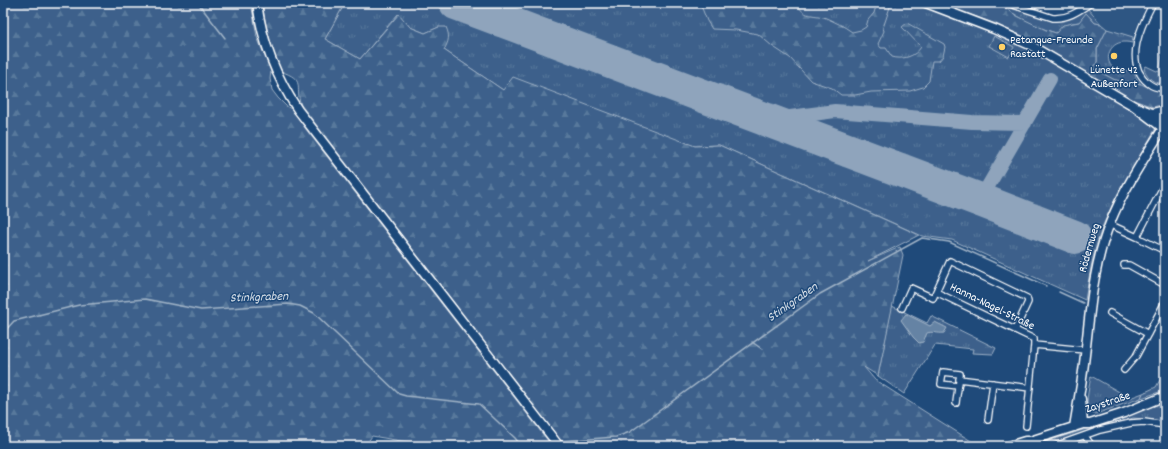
<svg xmlns="http://www.w3.org/2000/svg" width="1168" height="449" viewBox="0 0 1168 449" font-family="Dekko,sans-serif">
	<style>
		.built { fill: #2e5683 }
		.grass { fill: url(#grass-tufts); stroke: #9eb0c5 }
		.forest { fill: url(#forest-firs); stroke: #9eb0c5 }
		.pitch { fill: #3c618b; stroke: #9eb0c5 }
		.water { fill: #6583a4; stroke: #a3b5c8 }
		.lines { fill: none; stroke-linecap: round; stroke-linejoin: round }
		.stream { stroke: #a3b5c8; stroke-width: 1.5 }
		.taxiway { stroke: #8fa4bc; stroke-width: 14 }
		.runway { stroke: #8fa4bc; stroke-width: 34 }
		.street-casing { stroke: #fff; stroke-width: 8 }
		.secondary-casing { stroke: #fff; stroke-width: 11 }
		.street { stroke: #1f4a7a; stroke-width: 5.5 }
		.secondary { stroke: #1f4a7a; stroke-width: 8 }
		.poi-dot { fill: #ffd166; stroke: #1f4a7a; stroke-width: 1.5 }
		.labels { text-anchor: middle; dominant-baseline: central; stroke-width: 3; stroke-linejoin: round; paint-order: stroke }
		.poi-label { font-size: 12px; fill: #fff; stroke: #1f4a7a; text-anchor: start }
		.street-label { font-size: 12px; fill: #fff; stroke: #1f4a7a }
		.water-label { font-size: 13px; font-style: italic; fill: #d8e0e8; stroke: #1f4a7a }
	</style>
	<defs>
		<pattern id="grass-tufts" width="24" height="20" patternUnits="userSpaceOnUse"><rect width="24" height="20" fill="#3c618b"/><path d="M3 7l-1-3M5 7V3M7 7l1-3M15 17l-1-3M17 17v-4M19 17l1-3" fill="none" stroke="#59799c"/></pattern>
		<pattern id="forest-firs" width="22" height="20" patternUnits="userSpaceOnUse"><rect width="22" height="20" fill="#3c618b"/><path d="M5 1l3.5 6h-7zM16 11l3.5 6h-7z" fill="#59799c"/></pattern>
	</defs>
	<rect width="100%" height="100%" fill="#1f4a7a"/>
	<filter id="ink" filterUnits="userSpaceOnUse"><feTurbulence type="fractalNoise" baseFrequency=".025" numOctaves="2"/><feDisplacementMap in="SourceGraphic" scale="8" xChannelSelector="R" yChannelSelector="G"/><feConvolveMatrix kernelMatrix="1 2 1 2 8 2 1 2 1" color-interpolation-filters="sRGB"/></filter>
	<g filter="url(#ink)">
		<path class="built" d="M 1094,3 L 1147,3 L 1133,37 L 1107,29 L 1101,24 L 1087,8 Z"/>
		<path class="grass" d="M 345,3 L 917,3 C 942,12 967,21 991,31 C 1050,56 1104,91 1156,128 C 1140,156 1122,185 1108,214 C 1095,241 1090,271 1085,300 L 952,240 L 922,236 L 719,145 L 695,146 L 503,90 L 444,50 L 439,27 L 425,33 L 410,27 L 398,14 L 360,59 L 325,39 Z
			M 998,3 C 1017,9 1050,24 1068,19 C 1075,17 1081,12 1087,8 L 1101,24 L 1095,23 L 1090,17 L 1079,22 L 1072,23 L 1056,33 C 1035,27 1016,16 998,3 Z
			M 1107,29 L 1133,37 L 1132,43 C 1107,36 1100,67 1120,71 C 1124,72 1129,70 1133,69 L 1136,78 L 1141,84 L 1115,80 L 1092,68 L 1097,62 L 1097,49 Z
			M 892,306 L 927,323 L 931,316 L 996,348 L 993,354 L 972,353 L 973,349 L 935,345 L 904,394 L 878,376 Z
			M 1091,376 L 1130,398 L 1143,393 L 1141,398 L 1096,414 C 1093,414 1090,413 1088,409 C 1085,403 1090,383 1091,376 Z
			M 1165,402 L 1165,421 L 1133,418 L 1102,428 L 1102,426 L 1125,416 Z
			M 1096,426 L 1098,429 L 1045,446 L 1033,446 Z"/>
		<path class="forest" d="M 3,3 L 251,3 L 257,37 L 271,71 L 270,79 L 272,90 L 278,98 L 286,106 L 293,110 L 305,128 L 552,446 L 430,446 L 372,436 L 365,446 L 3,446 Z
			M 262,3 L 345,3 L 325,39 L 360,59 L 399,14 L 410,27 L 425,33 L 439,27 L 446,27 C 450,36 449,41 444,50 L 503,90 L 513,77 L 695,146 L 719,145 L 919,235 L 868,261 L 900,247 L 903,255 L 878,376 L 864,367 L 875,380 L 979,446 L 565,446 L 301,105 C 294,86 307,80 280,71 C 271,49 266,27 262,3 Z
			M 700,3 L 797,3 C 804,19 813,13 826,18 C 835,22 844,26 852,32 L 861,30 L 866,27 L 868,20 L 874,13 L 877,3 L 894,3 L 890,7 L 883,28 L 884,31 L 878,44 L 881,48 L 886,48 L 892,57 C 902,60 915,57 921,47 L 902,27 L 907,23 L 944,44 L 945,47 L 943,56 L 939,61 L 932,61 L 929,81 L 923,87 L 910,91 L 871,92 L 855,95 L 841,95 L 832,88 L 811,81 L 790,58 L 772,46 L 758,34 L 736,30 L 712,29 L 707,21 Z
			M 938,3 L 998,3 L 1017,16 L 1046,30 L 1056,33 L 1063,25 L 1079,22 L 1086,13 L 1095,23 L 1101,24 L 1107,29 L 1097,49 L 1097,62 L 1092,68 L 1115,80 L 1141,84 L 1154,90 L 1162,92 L 1165,91 L 1165,104 L 1153,107 L 1131,99 L 1033,41 L 996,24 Z
			M 1165,44 L 1165,59 L 1163,60 L 1165,63 L 1165,83 C 1154,85 1148,78 1144,69 L 1146,66 L 1159,72 L 1163,49 Z
			M 1165,371 L 1165,390 L 1141,398 L 1143,393 L 1156,387 Z"/>
		<path class="pitch" d="M 994,36 L 1014,47 L 1009,57 L 989,46 Z"/>
		<path class="water" d="M 906,314 L 930,326 L 935,322 L 947,328 L 944,333 C 938,334 932,331 927,333 L 923,342 L 919,343 L 913,337 L 901,320 Z"/>
		<g class="lines">
			<path class="stream" d="M 198,3 L 225,38
				M 1059,292 L 1083,303
				M 3,333 L 14,321 L 79,305 L 145,299 L 201,310 L 288,304 L 300,306 L 314,313 L 399,394 L 406,396 L 479,404 L 515,438 L 521,446
				M 752,342 L 762,349
				M 562,441 L 616,437 L 630,432 L 820,294 L 922,238 L 949,242 L 1046,286
				M 535,446 L 551,442"/>
			<path class="taxiway" d="M 768,120 L 835,111 L 972,122 L 1025,123
				M 980,200 L 1050,79"/>
			<path class="runway" d="M 456,3 L 980,200 L 1075,237"/>
			<defs>
				<path id="street" d="M 1007,3 L 1053,18 C 1068,19 1079,11 1091,3
					M 1153,3 C 1141,26 1123,62 1148,83 C 1153,87 1159,89 1165,87
					M 1109,224 L 1137,237 L 1165,251
					M 1137,237 L 1165,183
					M 1124,265 L 1129,265 L 1165,285
					M 936,292 L 1034,339 L 1034,345 L 1085,350
					M 902,308 L 911,288 L 933,298 L 950,261 L 1027,298 L 1028,302 L 1015,330
					M 1110,313 L 1148,334
					M 1124,370 L 1136,356 L 1165,302
					M 959,379 L 1030,388
					M 956,403 C 957,393 959,384 960,374 L 943,372 L 941,384 L 958,386
					M 988,420 L 993,383
					M 1026,426 L 1034,345
					M 1085,436 L 1092,446
					M 1055,446 L 1100,430 L 1131,423 L 1144,422 L 1165,425"/>
				<path id="secondary" d="M 257,3 C 262,42 276,77 298,110 L 559,446
					M 926,3 L 994,29 L 1030,45 L 1134,106 L 1163,128
					M 1153,113 L 1165,110
					M 1081,399 L 1083,424
					M 1074,427 C 1076,415 1078,403 1080,391 C 1090,334 1088,278 1110,223 C 1124,188 1145,157 1165,125 L 1157,115 L 1134,106
					M 1009,446 L 1025,441 L 1030,441 L 1083,424 L 1090,424 L 1124,413 L 1165,396"/>
			</defs>
			<use href="#street" class="street-casing"/>
			<use href="#secondary" class="secondary-casing"/>
			<use href="#street" class="street"/>
			<use href="#secondary" class="secondary"/>
		</g>
	</g>
	<g class="poi-dot">
		<circle cx="1002" cy="47" r="4"/>
		<circle cx="1114" cy="56" r="4"/>
	</g>
	<g class="labels">
		<g class="poi-label">
			<text x="1010" y="40">Petanque-Freunde<tspan x="1010" dy="14">Rastatt</tspan></text>
			<text x="1114" y="70" text-anchor="middle">Lünette 42<tspan x="1114" dy="14">Außenfort</tspan></text>
		</g>
		<g class="street-label">
			<text transform="translate(1090 248) rotate(-74)">Rödernweg</text>
			<text transform="translate(992 307) rotate(26)">Hanna-Nagel-Straße</text>
			<text transform="translate(1108 403) rotate(-18)">Zaystraße</text>
		</g>
		<g class="water-label">
			<text transform="translate(259 298) rotate(-2)">Stinkgraben</text>
			<text transform="translate(793 303) rotate(-35)">Stinkgraben</text>
		</g>
	</g>
	<rect width="1168" height="449" fill="none" stroke="#1f4a7a" stroke-width="16"/>
	<rect x="8" y="8" width="1152" height="433" fill="none" stroke="#fff" stroke-width="1.5" filter="url(#ink)"/>
</svg>
